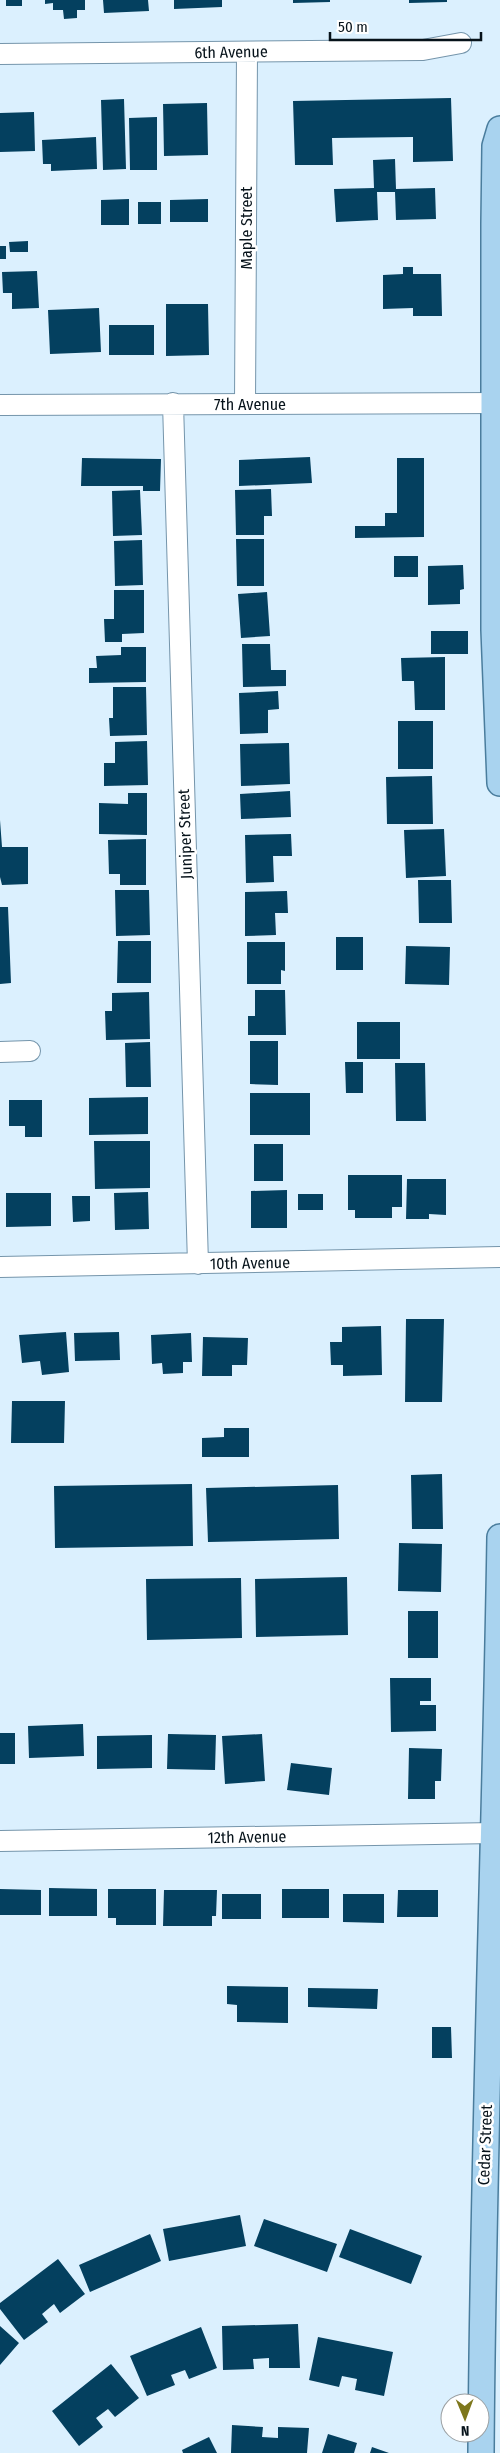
<svg xmlns="http://www.w3.org/2000/svg" width="500" height="2453" viewBox="0 0 500 2453" font-family="'Fira Sans Condensed',sans-serif">
	<style>
		.building { fill: #04405f }
		.lines { fill: none; stroke-linecap: round; stroke-linejoin: round }
		.minor-casing { stroke: #7595ab; stroke-width: 22 }
		.major-casing { stroke: #4a7d9d; stroke-width: 28 }
		.minor { stroke: #fff; stroke-width: 20 }
		.major { stroke: #a9d3ef; stroke-width: 25 }
		.labels { text-anchor: middle; dominant-baseline: central; stroke-width: 5; stroke-linejoin: round; paint-order: stroke }
		.street-label { font-size: 16px; fill: #06121a; stroke: #fff }
	</style>
	<rect width="100%" height="100%" fill="#dbf0fe"/>
	<path class="building" d="M 6,0 L 22,0 L 22,6 L 6,6 Z
		M 45,0 L 85,0 L 85,10 L 77,10 L 77,18 L 64,19 L 63,10 L 53,10 L 53,3 L 45,4 Z
		M 103,0 L 148,0 L 149,11 L 104,13 Z
		M 174,0 L 222,0 L 222,7 L 174,9 Z
		M 293,0 L 330,0 L 330,2 L 293,3 Z
		M 409,0 L 447,0 L 447,2 L 409,3 Z
		M 451,98 L 453,161 L 413,162 L 413,137 L 332,138 L 333,165 L 295,165 L 293,101 Z
		M 124,99 L 126,169 L 103,170 L 101,100 Z
		M 207,103 L 208,155 L 164,156 L 163,104 Z
		M 34,112 L 35,151 L 0,152 L 0,113 Z
		M 157,117 L 157,170 L 130,170 L 129,118 Z
		M 96,137 L 97,169 L 51,171 L 51,164 L 43,164 L 42,140 Z
		M 395,159 L 396,189 L 435,188 L 436,219 L 396,220 L 395,192 L 377,192 L 378,220 L 336,222 L 334,189 L 374,188 L 373,160 Z
		M 129,199 L 129,225 L 101,225 L 101,200 Z
		M 208,199 L 208,222 L 170,222 L 170,200 Z
		M 138,202 L 161,202 L 161,224 L 138,224 Z
		M 28,241 L 28,252 L 10,252 L 9,242 Z
		M 0,246 L 6,246 L 6,259 L 0,259 Z
		M 403,267 L 413,267 L 413,274 L 441,274 L 442,316 L 413,316 L 413,308 L 383,309 L 383,275 L 403,274 Z
		M 37,271 L 39,308 L 12,309 L 12,293 L 3,293 L 2,272 Z
		M 166,304 L 208,304 L 209,355 L 166,356 Z
		M 99,308 L 101,352 L 50,354 L 48,310 Z
		M 109,325 L 154,325 L 154,355 L 109,355 Z
		M 310,457 L 312,483 L 239,486 L 239,460 Z
		M 82,458 L 161,459 L 160,491 L 143,491 L 143,486 L 81,486 Z
		M 397,458 L 424,458 L 424,537 L 355,538 L 355,526 L 385,526 L 385,513 L 397,513 Z
		M 271,489 L 272,516 L 264,516 L 264,535 L 236,535 L 235,490 Z
		M 140,490 L 142,535 L 113,536 L 112,491 Z
		M 236,539 L 264,539 L 264,586 L 237,586 Z
		M 142,540 L 143,585 L 115,586 L 114,541 Z
		M 394,556 L 418,556 L 418,577 L 394,577 Z
		M 463,565 L 464,589 L 460,590 L 460,604 L 428,605 L 428,566 Z
		M 114,590 L 144,590 L 144,633 L 122,634 L 122,642 L 105,642 L 104,619 L 114,619 Z
		M 267,592 L 270,636 L 241,638 L 238,594 Z
		M 431,631 L 468,631 L 468,654 L 431,654 Z
		M 242,644 L 270,644 L 271,670 L 286,670 L 286,686 L 243,687 Z
		M 121,647 L 146,647 L 146,682 L 89,683 L 89,668 L 97,668 L 96,656 L 121,655 Z
		M 445,657 L 445,710 L 415,710 L 414,681 L 402,681 L 401,658 Z
		M 113,687 L 146,687 L 147,735 L 110,736 L 109,718 L 113,718 Z
		M 278,691 L 279,709 L 268,710 L 268,733 L 240,734 L 239,693 Z
		M 398,721 L 433,721 L 433,769 L 398,769 Z
		M 147,741 L 148,785 L 104,786 L 104,763 L 115,763 L 115,742 Z
		M 289,743 L 290,784 L 241,786 L 240,744 Z
		M 432,776 L 433,824 L 387,824 L 386,777 Z
		M 290,791 L 291,817 L 241,819 L 240,794 Z
		M 128,793 L 147,793 L 147,835 L 99,834 L 99,803 L 128,804 Z
		M 0,820 L 2,847 L 28,847 L 28,884 L 2,885 L 0,877 Z
		M 444,829 L 446,876 L 406,878 L 404,830 Z
		M 291,834 L 292,856 L 273,856 L 274,882 L 246,883 L 245,835 Z
		M 146,839 L 146,885 L 120,885 L 120,874 L 109,874 L 108,840 Z
		M 418,880 L 451,880 L 452,923 L 419,923 Z
		M 115,890 L 149,890 L 150,935 L 116,936 Z
		M 287,891 L 288,913 L 275,913 L 276,935 L 245,936 L 245,892 Z
		M 0,907 L 8,907 L 11,983 L 0,984 Z
		M 336,937 L 363,937 L 363,970 L 336,970 Z
		M 118,941 L 151,941 L 151,983 L 117,983 Z
		M 247,942 L 285,942 L 285,971 L 281,970 L 281,984 L 247,984 Z
		M 406,946 L 450,947 L 449,985 L 405,984 Z
		M 255,990 L 285,990 L 286,1035 L 248,1035 L 248,1016 L 255,1016 Z
		M 149,992 L 150,1039 L 106,1040 L 105,1011 L 112,1011 L 112,993 Z
		M 357,1022 L 400,1022 L 400,1059 L 357,1059 Z
		M 250,1041 L 278,1041 L 278,1085 L 250,1084 Z
		M 150,1042 L 151,1087 L 126,1087 L 125,1043 Z
		M 345,1062 L 363,1062 L 363,1093 L 346,1093 Z
		M 395,1063 L 425,1063 L 426,1121 L 396,1121 Z
		M 250,1093 L 310,1093 L 310,1135 L 250,1135 Z
		M 148,1097 L 148,1134 L 89,1135 L 89,1098 Z
		M 9,1100 L 42,1100 L 42,1137 L 25,1137 L 25,1126 L 9,1126 Z
		M 94,1141 L 150,1141 L 150,1188 L 95,1189 Z
		M 254,1144 L 283,1144 L 283,1181 L 254,1181 Z
		M 348,1175 L 402,1175 L 402,1207 L 392,1207 L 392,1218 L 355,1218 L 355,1210 L 348,1210 Z
		M 407,1179 L 446,1179 L 446,1215 L 429,1214 L 429,1219 L 406,1219 Z
		M 287,1190 L 287,1228 L 251,1228 L 251,1191 Z
		M 148,1192 L 149,1229 L 115,1230 L 114,1193 Z
		M 6,1193 L 51,1193 L 51,1226 L 6,1227 Z
		M 298,1194 L 323,1194 L 323,1210 L 298,1210 Z
		M 72,1196 L 90,1196 L 90,1221 L 73,1222 Z
		M 406,1319 L 444,1319 L 442,1402 L 405,1402 Z
		M 381,1326 L 382,1375 L 343,1376 L 343,1365 L 331,1365 L 330,1342 L 342,1342 L 342,1327 Z
		M 66,1332 L 69,1372 L 42,1375 L 40,1361 L 22,1363 L 19,1335 Z
		M 119,1332 L 120,1360 L 75,1361 L 74,1333 Z
		M 191,1333 L 192,1362 L 183,1362 L 183,1373 L 163,1374 L 162,1363 L 152,1364 L 151,1335 Z
		M 203,1337 L 248,1338 L 247,1365 L 232,1365 L 232,1376 L 202,1376 Z
		M 12,1401 L 65,1401 L 64,1443 L 11,1443 Z
		M 224,1428 L 249,1428 L 249,1457 L 202,1457 L 202,1438 L 224,1437 Z
		M 442,1474 L 443,1529 L 412,1529 L 411,1475 Z
		M 192,1484 L 193,1546 L 55,1548 L 54,1486 Z
		M 338,1485 L 339,1539 L 208,1542 L 206,1488 Z
		M 399,1543 L 442,1544 L 441,1592 L 398,1591 Z
		M 347,1577 L 348,1635 L 256,1637 L 255,1579 Z
		M 241,1578 L 242,1638 L 147,1640 L 146,1579 Z
		M 408,1611 L 438,1611 L 438,1658 L 408,1658 Z
		M 390,1678 L 431,1678 L 431,1701 L 420,1701 L 420,1705 L 436,1705 L 436,1731 L 391,1732 Z
		M 83,1724 L 84,1756 L 29,1758 L 28,1726 Z
		M 0,1733 L 15,1733 L 15,1764 L 0,1764 Z
		M 168,1734 L 216,1735 L 215,1770 L 167,1769 Z
		M 262,1734 L 265,1781 L 225,1784 L 222,1736 Z
		M 152,1735 L 152,1768 L 97,1769 L 97,1736 Z
		M 409,1748 L 442,1749 L 441,1781 L 435,1781 L 435,1799 L 408,1799 Z
		M 291,1763 L 332,1768 L 329,1795 L 287,1790 Z
		M 49,1888 L 97,1889 L 97,1916 L 49,1916 Z
		M 0,1889 L 41,1890 L 41,1915 L 0,1915 Z
		M 108,1889 L 156,1889 L 156,1925 L 116,1925 L 116,1918 L 108,1918 Z
		M 282,1889 L 329,1889 L 329,1918 L 282,1918 Z
		M 164,1890 L 217,1890 L 216,1916 L 212,1916 L 212,1926 L 163,1926 Z
		M 398,1890 L 438,1890 L 438,1917 L 397,1917 Z
		M 222,1894 L 261,1894 L 261,1919 L 222,1919 Z
		M 343,1894 L 384,1894 L 384,1923 L 343,1922 Z
		M 227,1986 L 288,1987 L 288,2023 L 237,2022 L 237,2005 L 227,2004 Z
		M 308,1988 L 378,1989 L 377,2009 L 308,2007 Z
		M 432,2027 L 451,2027 L 452,2058 L 432,2058 Z
		M 240,2215 L 246,2246 L 169,2261 L 163,2229 Z
		M 264,2219 L 337,2244 L 327,2272 L 254,2246 Z
		M 350,2229 L 422,2256 L 411,2284 L 339,2257 Z
		M 150,2234 L 161,2261 L 90,2292 L 79,2265 Z
		M 58,2259 L 85,2294 L 60,2313 L 54,2304 L 42,2314 L 48,2322 L 24,2340 L 0,2309 L 0,2303 Z
		M 298,2324 L 300,2368 L 269,2368 L 269,2358 L 253,2359 L 254,2369 L 223,2370 L 222,2326 Z
		M 0,2326 L 19,2343 L 0,2365 Z
		M 201,2327 L 217,2368 L 189,2379 L 185,2370 L 171,2375 L 175,2385 L 147,2396 L 130,2356 Z
		M 318,2337 L 393,2352 L 384,2396 L 355,2390 L 357,2379 L 342,2376 L 339,2387 L 309,2380 Z
		M 111,2364 L 139,2398 L 115,2417 L 108,2409 L 96,2418 L 103,2427 L 79,2446 L 52,2411 Z
		M 232,2425 L 263,2427 L 262,2437 L 278,2438 L 278,2427 L 309,2428 L 307,2453 L 231,2453 Z
		M 328,2434 L 357,2443 L 354,2453 L 322,2453 Z
		M 209,2437 L 217,2453 L 183,2453 L 182,2450 Z
		M 372,2447 L 389,2453 L 370,2453 Z"/>
	<g class="lines">
		<defs>
			<path id="minor" d="M 0,54 L 423,50 L 461,43
				M 173,403 L 198,1264
				M 245,404 L 247,52
				M 0,405 L 500,403
				M 0,1052 L 30,1051
				M 0,1267 L 500,1257
				M 0,1841 L 495,1833"/>
			<path id="major" d="M 500,129 L 495,146 L 494,223 L 494,630 L 500,783
				M 481,2453 C 483,2148 495,1842 500,1537"/>
		</defs>
		<use href="#minor" class="minor-casing"/>
		<use href="#major" class="major-casing"/>
		<use href="#minor" class="minor"/>
		<use href="#major" class="major"/>
	</g>
	<g class="labels">
		<g class="street-label">
			<text transform="translate(231 52) rotate(-1)">6th Avenue</text>
			<text transform="translate(246 228) rotate(-90)">Maple Street</text>
			<text x="250" y="404">7th Avenue</text>
			<text transform="translate(185 834) rotate(-92)">Juniper Street</text>
			<text transform="translate(250 1263) rotate(-1)">10th Avenue</text>
			<text transform="translate(247 1837) rotate(-1)">12th Avenue</text>
			<text transform="translate(485 2145) rotate(-88)">Cedar Street</text>
		</g>
	</g>
	<g transform="translate(465 2418) rotate(179)"><circle r="24" fill="#ffffff" stroke="#9ba0a3"/>
	<path d="M0-4L9 19L0 12L-9 19Z" fill="#7e771c"/>
	<text y="-8" font-size="14" font-weight="bold" text-anchor="middle" fill="#06121a">N</text>
	</g>
	<path d="M330 32v8h151v-8" fill="none" stroke="#06121a" stroke-width="2.5"/>
	<text x="338" y="32" font-size="15" fill="#06121a" stroke="#ffffff" stroke-width="4" paint-order="stroke">50 m</text>
</svg>
